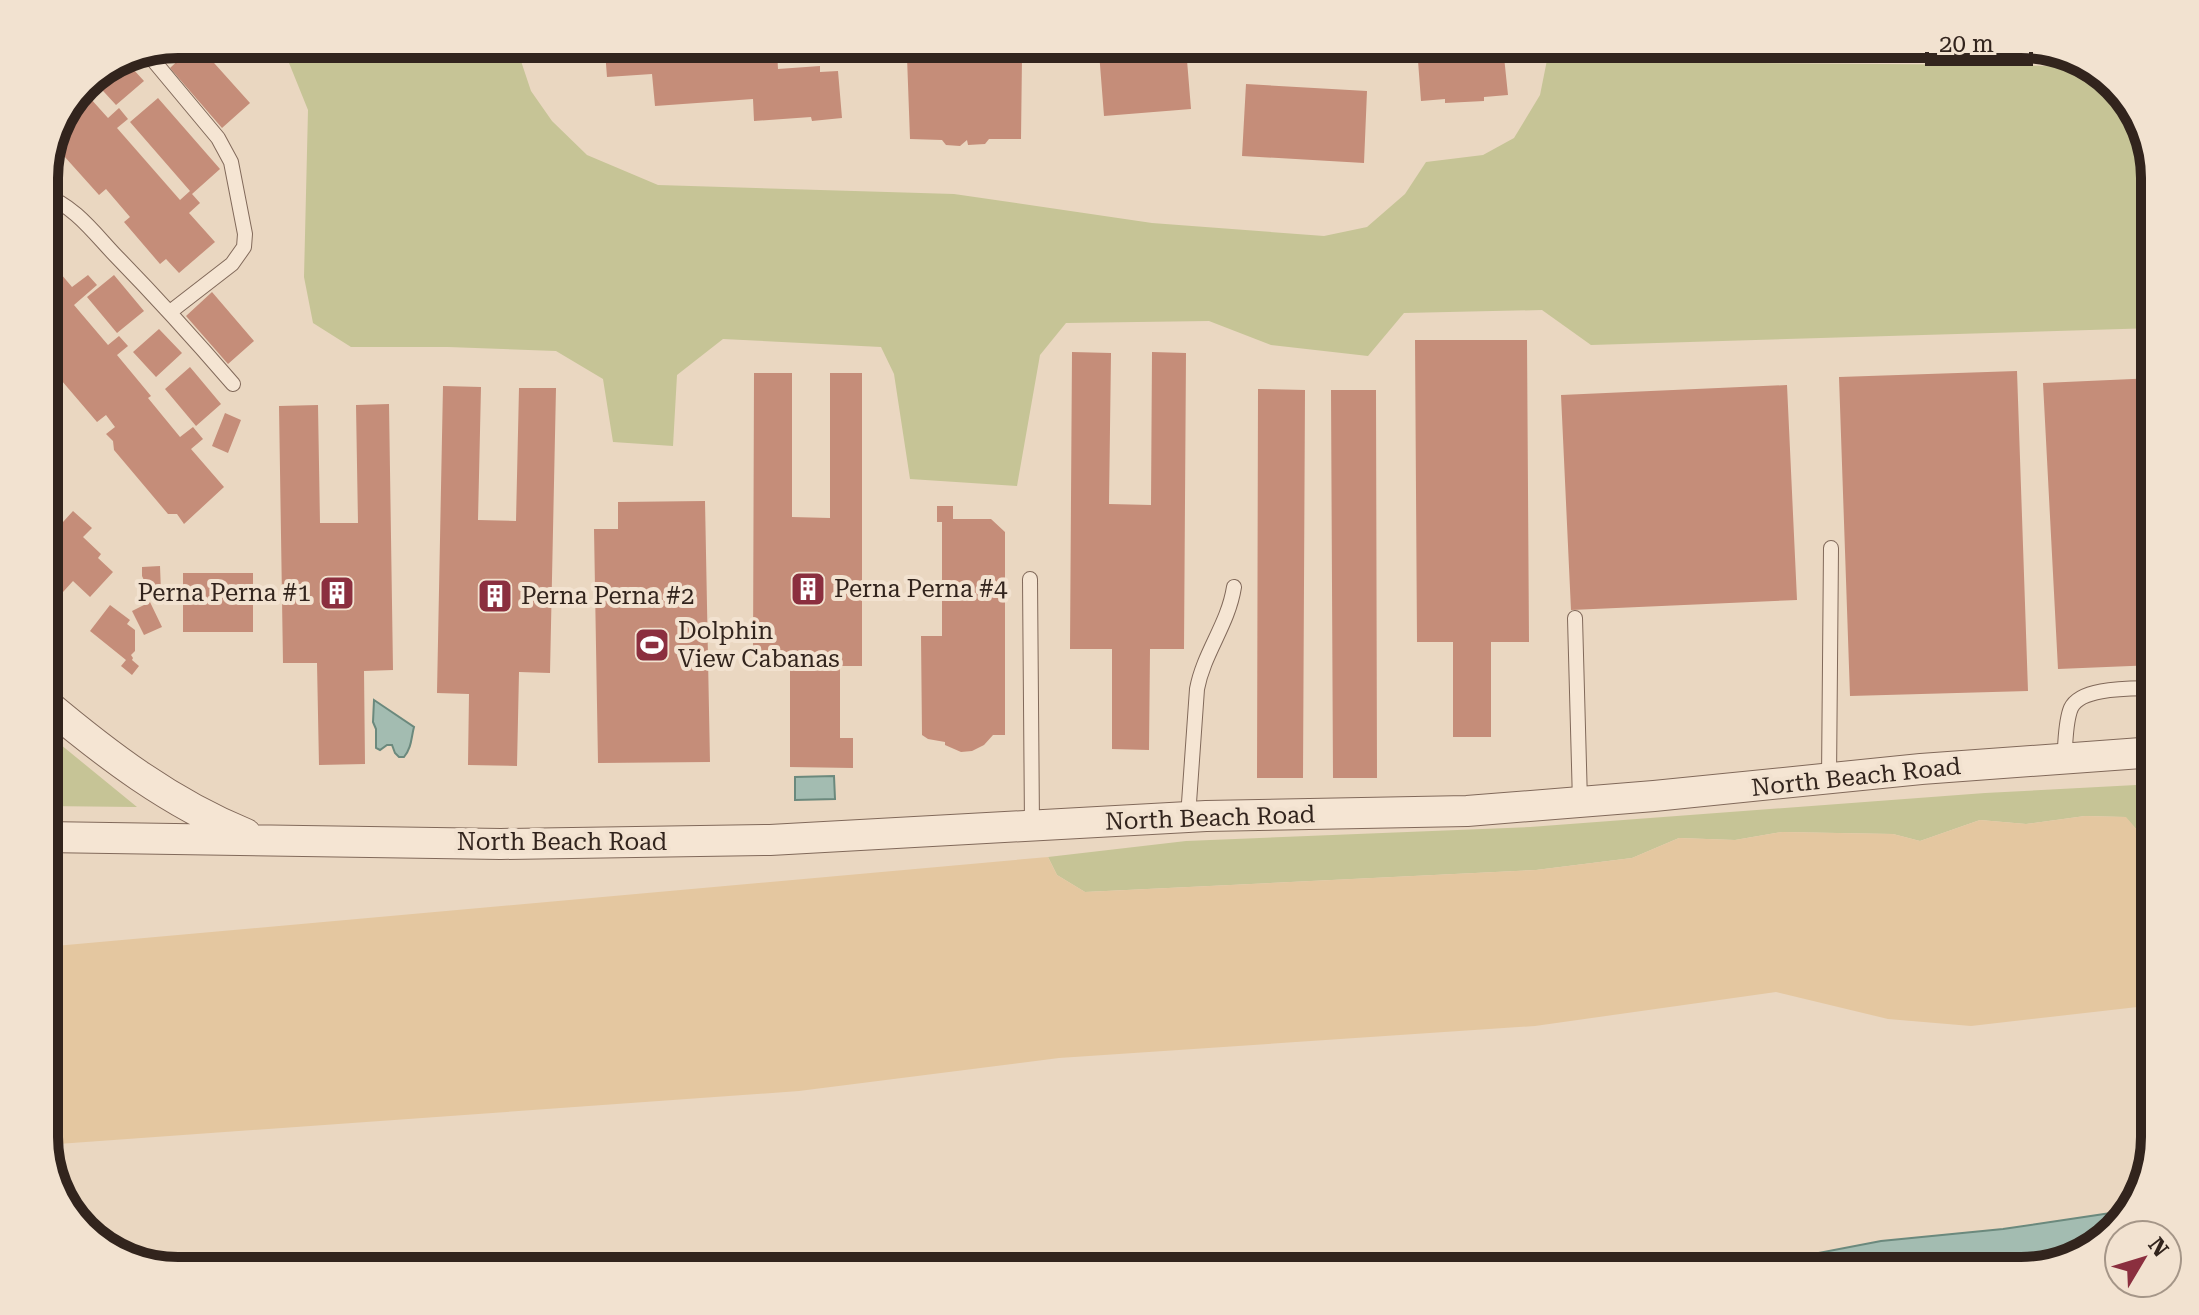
<svg xmlns="http://www.w3.org/2000/svg" width="2199" height="1315" viewBox="0 0 2199 1315" font-family="'Roboto Serif',serif">
	<style>
		.green { fill: #c6c496 }
		.sand { fill: #e4c7a0 }
		.water { fill: #a3bcb1; stroke: #6b897d; stroke-width: 2 }
		.building { fill: #c58d79 }
		.lines { fill: none; stroke-linecap: round; stroke-linejoin: round }
		.service-casing { stroke: #81695a; stroke-width: 16 }
		.minor-casing { stroke: #81695a; stroke-width: 32 }
		.service { stroke: #f5e5d3; stroke-width: 14 }
		.minor { stroke: #f5e5d3; stroke-width: 30 }
		.labels { text-anchor: middle; dominant-baseline: central; stroke-width: 8; stroke-linejoin: round; paint-order: stroke }
		.poi-label { font-size: 24px; fill: #32241d; stroke: #f2e2d0; text-anchor: start }
		.street-label { font-size: 24px; fill: #32241d; stroke: #f2e2d0 }
		.rim { fill: none; stroke: #32241d; stroke-width: 10 }
	</style>
	<rect width="100%" height="100%" fill="#ead7c1"/>
	<path class="green" d="M 1552,46 L 1735,46 L 1756,63 L 2020,65 L 2094,68 L 2137,111 L 2155,170 L 2155,328 L 1591,345 L 1542,310 L 1404,313 L 1368,356 L 1271,345 L 1209,321 L 1066,323 L 1040,355 L 1017,486 L 910,479 L 894,374 L 881,347 L 723,339 L 677,375 L 673,446 L 613,442 L 603,379 L 556,351 L 448,347 L 351,347 L 313,323 L 304,277 L 308,110 L 285,53 L 518,52 L 531,91 L 552,121 L 587,155 L 658,185 L 954,194 L 1152,223 L 1324,236 L 1367,227 L 1405,194 L 1426,162 L 1483,155 L 1514,138 L 1540,95 L 1548,55 Z
		M 44,731 L 137,807 L 44,806 Z
		M 2155,784 L 2155,830 L 2138,831 L 2125,817 L 2085,816 L 2026,824 L 1980,820 L 1920,841 L 1893,834 L 1782,832 L 1735,840 L 1679,838 L 1632,858 L 1536,870 L 1085,892 L 1057,875 L 1048,857 L 1186,841 L 1530,827 L 1985,793 Z"/>
	<path class="sand" d="M 2085,816 L 2126,817 L 2138,831 L 2155,830 L 2155,1005 L 1971,1026 L 1888,1019 L 1776,992 L 1535,1026 L 1059,1058 L 799,1091 L 44,1145 L 44,947 L 1048,857 L 1057,875 L 1085,892 L 1536,870 L 1632,858 L 1679,838 L 1735,840 L 1782,832 L 1893,834 L 1920,841 L 1980,820 L 2026,824 Z"/>
	<path class="water" d="M 374,700 L 414,727 C 411,738 412,747 404,757 L 399,757 L 395,753 L 392,745 L 387,745 L 380,750 L 376,748 L 376,729 L 373,722 Z
		M 834,776 L 835,799 L 795,800 L 795,777 Z
		M 2131,1210 L 2088,1253 L 2022,1271 L 1708,1271 L 1740,1268 L 1881,1241 L 2003,1229 Z"/>
	<path class="building" d="M 1363,47 L 1362,59 L 1264,50 L 1264,48 Z
		M 1417,47 L 1503,47 L 1508,95 L 1484,97 L 1484,101 L 1445,103 L 1445,99 L 1421,101 Z
		M 1186,48 L 1191,109 L 1104,116 L 1099,52 L 1144,49 Z
		M 1014,49 L 1014,56 L 1022,57 L 1021,139 L 989,139 L 985,144 L 968,145 L 967,140 L 960,146 L 946,145 L 942,140 L 910,139 L 907,57 L 917,57 L 916,50 Z
		M 605,51 L 777,51 L 778,69 L 820,66 L 820,72 L 838,71 L 842,118 L 812,121 L 811,117 L 754,121 L 753,99 L 655,106 L 652,74 L 607,77 Z
		M 185,54 L 206,54 L 250,103 L 222,128 L 170,68 Z
		M 122,57 L 144,81 L 116,105 L 93,80 Z
		M 1246,84 L 1367,91 L 1364,163 L 1242,156 Z
		M 81,88 L 108,118 L 119,108 L 128,119 L 117,128 L 180,200 L 190,191 L 130,122 L 158,98 L 220,169 L 192,194 L 200,203 L 189,213 L 215,242 L 179,273 L 166,259 L 160,264 L 124,222 L 130,217 L 106,189 L 99,195 L 55,146 Z
		M 44,225 L 58,240 L 44,251 Z
		M 44,254 L 72,287 L 88,275 L 97,285 L 74,305 L 108,345 L 119,336 L 128,346 L 117,355 L 151,396 L 148,398 L 180,437 L 193,427 L 203,439 L 191,449 L 224,487 L 184,524 L 177,514 L 168,514 L 114,450 L 113,441 L 106,434 L 115,427 L 106,415 L 97,422 L 44,360 Z
		M 114,275 L 144,311 L 117,333 L 87,297 Z
		M 212,292 L 254,341 L 228,364 L 186,316 Z
		M 159,329 L 182,353 L 156,377 L 133,352 Z
		M 1415,340 L 1527,340 L 1529,642 L 1491,642 L 1491,737 L 1453,737 L 1453,642 L 1417,642 Z
		M 1072,352 L 1111,353 L 1109,504 L 1151,505 L 1152,352 L 1186,353 L 1184,649 L 1150,649 L 1149,750 L 1112,749 L 1112,649 L 1070,649 Z
		M 190,367 L 221,404 L 196,426 L 165,389 Z
		M 2017,371 L 2028,691 L 1850,696 L 1839,377 Z
		M 754,373 L 792,373 L 792,517 L 830,518 L 830,373 L 862,373 L 862,666 L 840,666 L 840,738 L 853,738 L 853,768 L 790,767 L 790,660 L 753,660 Z
		M 2155,378 L 2155,665 L 2058,669 L 2043,383 Z
		M 1787,385 L 1797,600 L 1571,610 L 1561,395 Z
		M 443,386 L 481,387 L 478,520 L 516,521 L 519,388 L 556,388 L 550,673 L 519,672 L 517,766 L 468,765 L 469,694 L 437,693 Z
		M 1258,389 L 1305,390 L 1303,778 L 1257,778 Z
		M 1331,390 L 1376,390 L 1377,778 L 1333,778 Z
		M 389,404 L 393,670 L 364,671 L 365,764 L 319,765 L 317,663 L 283,663 L 279,406 L 318,405 L 320,523 L 358,523 L 356,405 Z
		M 225,413 L 241,420 L 228,453 L 212,446 Z
		M 705,501 L 710,762 L 598,763 L 594,529 L 618,529 L 618,502 Z
		M 937,506 L 953,506 L 953,519 L 991,519 L 1005,532 L 1005,735 L 993,735 L 984,745 L 972,751 L 961,752 L 945,745 L 945,742 L 928,739 L 922,735 L 921,636 L 942,636 L 942,522 L 937,522 Z
		M 73,511 L 92,528 L 83,537 L 101,554 L 98,558 L 113,572 L 90,597 L 73,581 L 63,592 L 44,575 L 44,526 L 55,514 L 63,522 Z
		M 160,566 L 161,592 L 150,593 L 142,576 L 142,567 Z
		M 183,573 L 253,573 L 253,632 L 183,632 Z
		M 150,602 L 162,627 L 144,635 L 132,611 Z
		M 110,605 L 130,620 L 127,624 L 135,630 L 135,651 L 131,655 L 133,658 L 132,660 L 139,666 L 132,675 L 121,666 L 126,660 L 90,631 Z"/>
	<g class="lines">
		<defs>
			<path id="service" d="M 148,54 L 218,138 L 231,162 L 245,234 L 244,247 L 232,264 L 170,312
				M 44,196 C 73,204 95,234 115,255 C 156,297 195,340 233,384
				M 44,485 L 46,487
				M 1030,579 L 1032,826
				M 1575,618 L 1580,802
				M 2064,758 C 2066,743 2065,722 2071,708 C 2081,686 2134,689 2155,688
				M 1829,779 L 1831,548
				M 1188,817 L 1197,689 C 1204,652 1228,625 1234,587"/>
			<path id="minor" d="M 44,702 C 107,755 170,803 246,834
				M 44,837 L 501,844 L 770,840 L 1206,816 L 1467,811 L 1654,796 L 1921,769 L 2155,752"/>
		</defs>
		<use href="#service" class="service-casing"/>
		<use href="#minor" class="minor-casing"/>
		<use href="#service" class="service"/>
		<use href="#minor" class="minor"/>
	</g>
	<defs>
		<symbol id="building-square" viewBox="-11 -11 22 22"><rect x="-9" y="-9" width="18" height="18" rx="4" fill="#8b2f3f" stroke="#f2e2d0"/><path d="M-4-6H4V6H1V3H-1V6H-4ZM-2.5-4.3h1.7v1.8h-1.7ZM.8-4.3h1.7v1.8H.8ZM-2.5-1h1.7V.8h-1.7ZM.8-1h1.7V.8H.8Z" fill="#fff"/></symbol>
		<symbol id="stadium-square" viewBox="-11 -11 22 22"><rect x="-9" y="-9" width="18" height="18" rx="4" fill="#8b2f3f" stroke="#f2e2d0"/><path d="M0-5a6.5 5 0 1 0 0 10a6.5 5 0 1 0 0-10ZM-3.5-1.8h7v3.6h-7Z" fill="#fff"/></symbol>
	</defs>
	<g fill-rule="evenodd">
		<use href="#building-square" x="788" y="569" width="40" height="40"/>
		<use href="#building-square" x="317" y="573" width="40" height="40"/>
		<use href="#building-square" x="475" y="576" width="40" height="40"/>
		<use href="#stadium-square" x="632" y="625" width="40" height="40"/>
	</g>
	<g class="labels">
		<g class="poi-label">
			<text x="834" y="589">Perna Perna #4</text>
			<text x="311" y="593" text-anchor="end">Perna Perna #1</text>
			<text x="521" y="596">Perna Perna #2</text>
			<text x="678" y="631">Dolphin<tspan x="678" dy="28">View Cabanas</tspan></text>
		</g>
		<g class="street-label">
			<text transform="translate(1856 777) rotate(-6)">North Beach Road</text>
			<text transform="translate(1210 818) rotate(-2)">North Beach Road</text>
			<text x="562" y="842">North Beach Road</text>
		</g>
	</g>
	<path d="M0 0H2199V1315H0ZM178 58H2021A120 120 0 0 1 2141 178V1137A120 120 0 0 1 2021 1257H178A120 120 0 0 1 58 1137V178A120 120 0 0 1 178 58Z" fill="#f2e2d0" fill-rule="evenodd"/>
	<path class="rim" d="M178 58H2021A120 120 0 0 1 2141 178V1137A120 120 0 0 1 2021 1257H178A120 120 0 0 1 58 1137V178A120 120 0 0 1 178 58Z"/>
	<g transform="translate(2143 1259) rotate(52)"><circle r="38" fill="#f2e2d0" stroke="#a59688" stroke-width="2"/>
	<path d="M0-6L14 30L0 20L-14 30Z" fill="#8b2f3f"/>
	<text y="-12" font-size="22" font-weight="bold" text-anchor="middle" fill="#32241d">N</text>
	</g>
	<path d="M1927 52v12h104v-12" fill="none" stroke="#32241d" stroke-width="4"/>
	<text x="1939" y="52" font-size="24" fill="#32241d" stroke="#f2e2d0" stroke-width="6" paint-order="stroke">20 m</text>
</svg>
